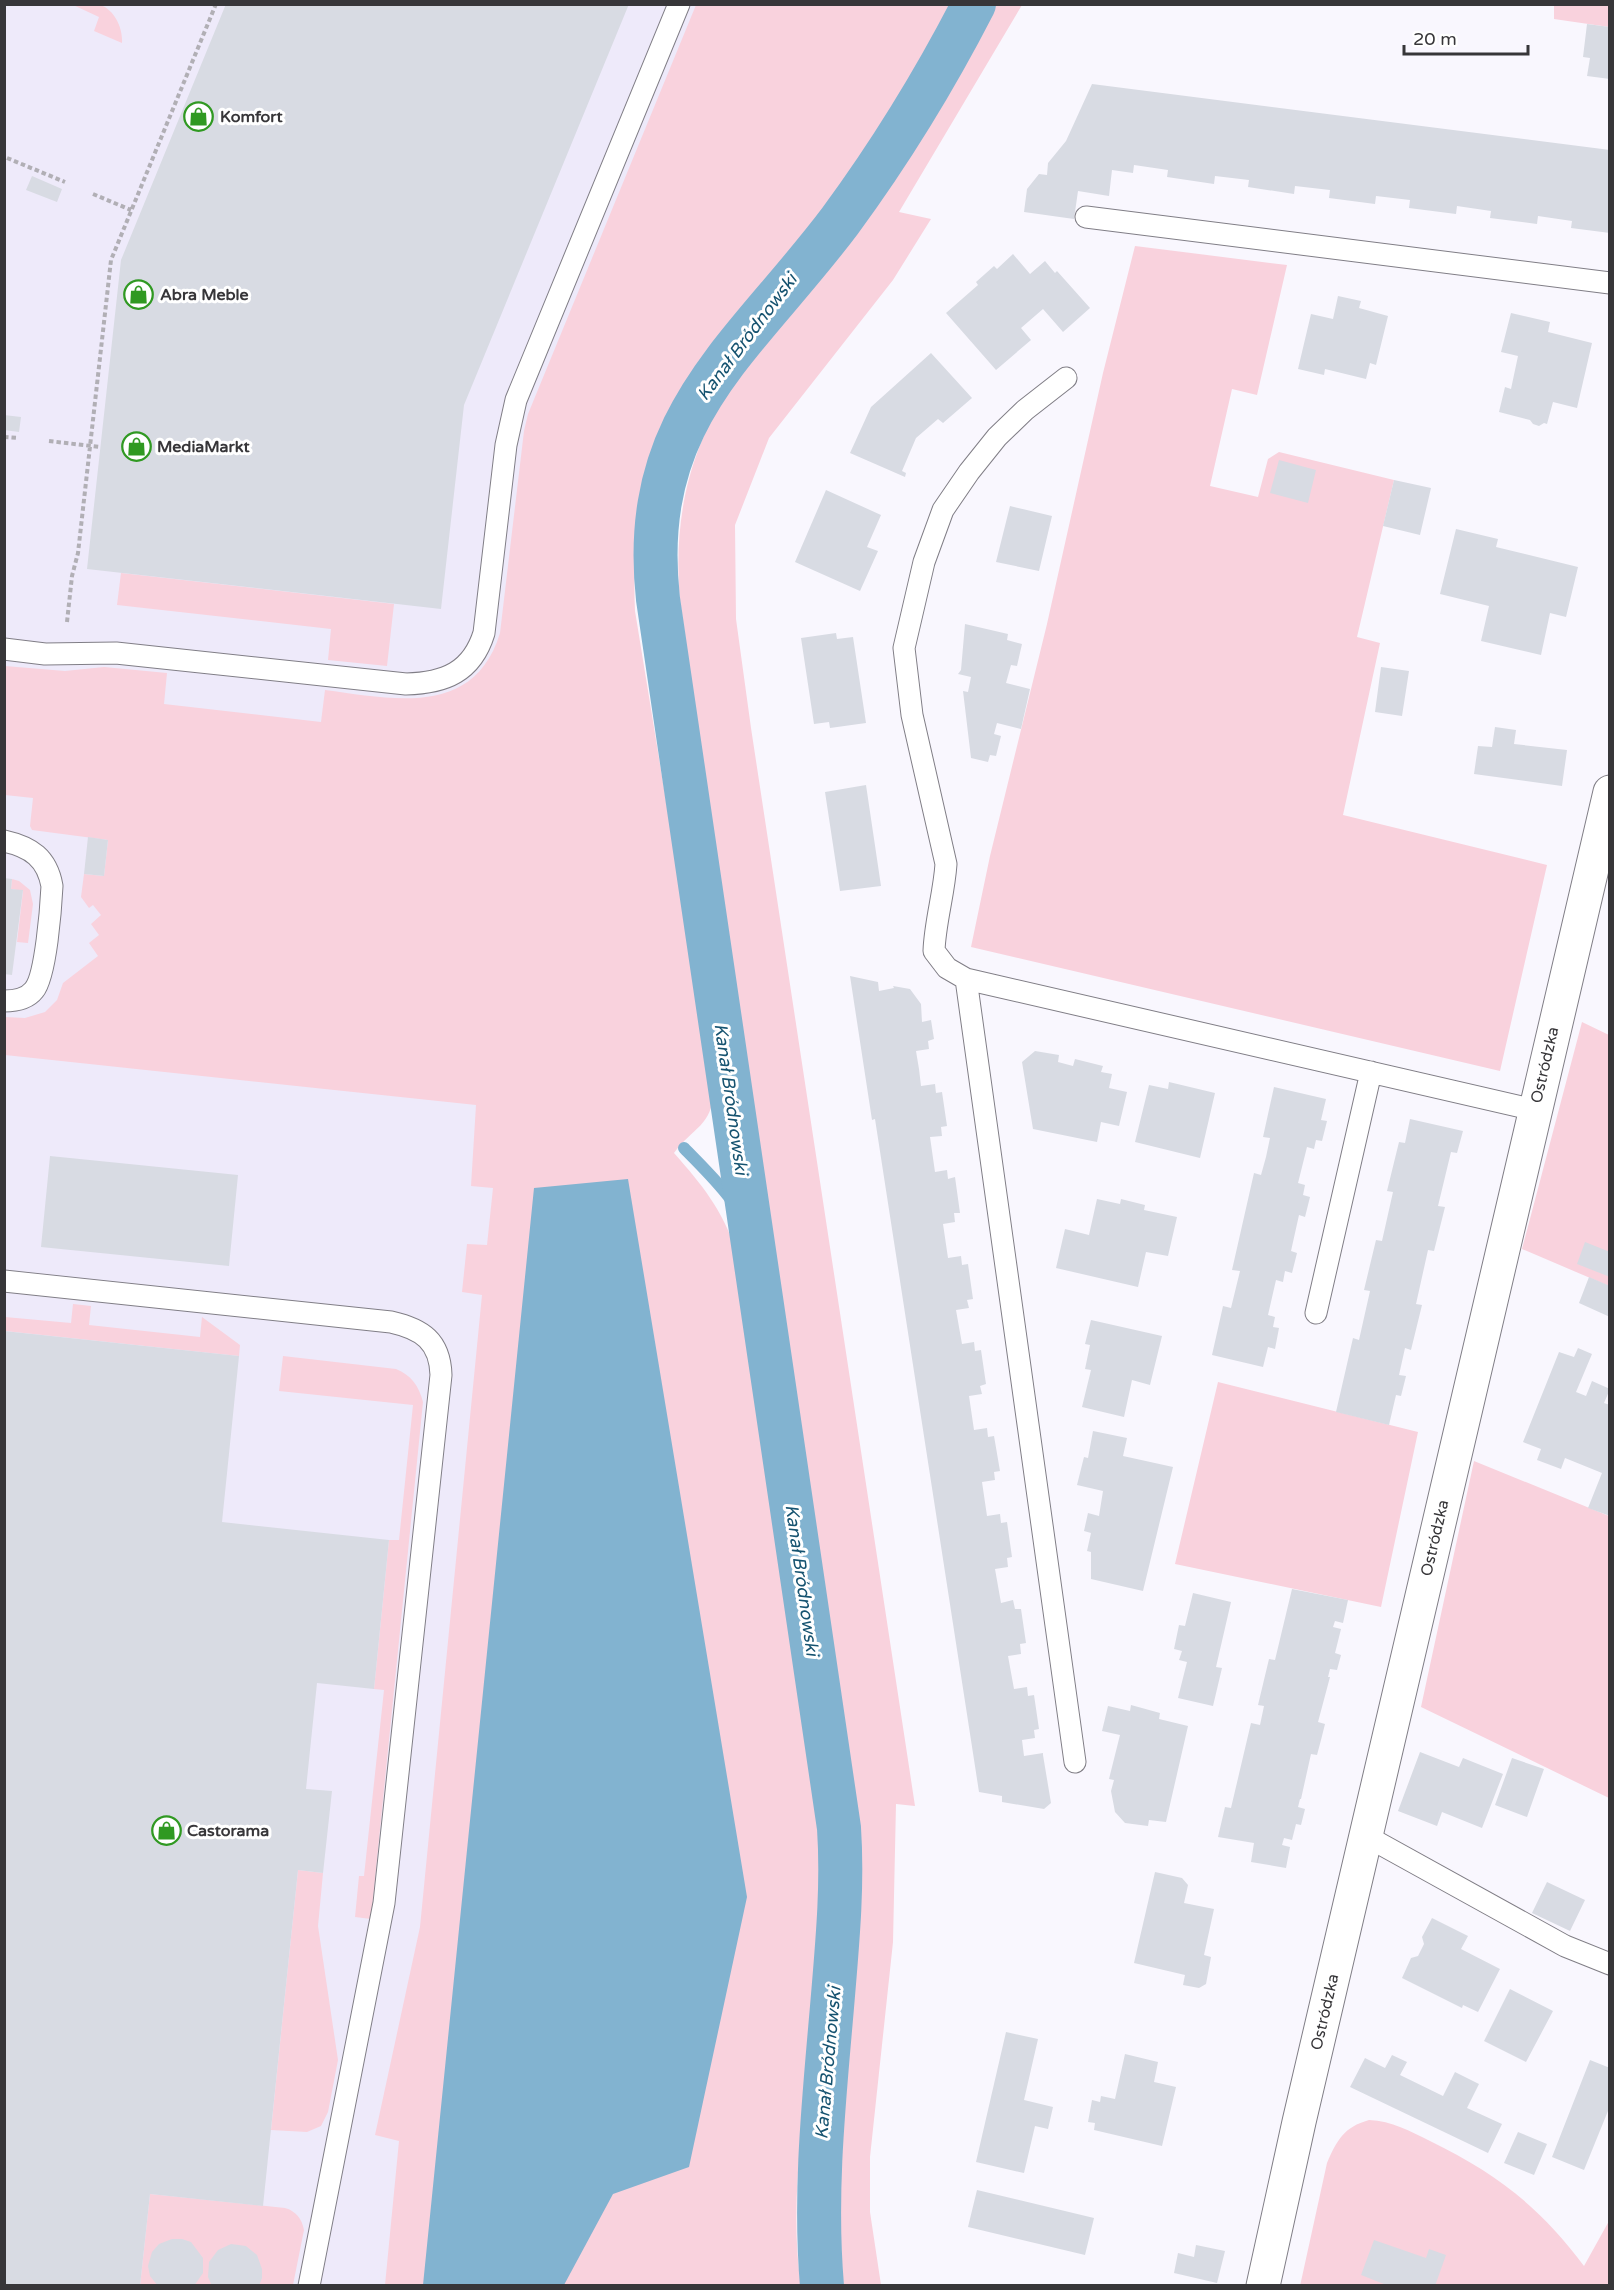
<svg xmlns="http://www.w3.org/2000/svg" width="1614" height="2290" viewBox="0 0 1614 2290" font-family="'Varela Round',sans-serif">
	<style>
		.built { fill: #eeeafa }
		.green { fill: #f9d2dd }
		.water { fill: #82b3d0 }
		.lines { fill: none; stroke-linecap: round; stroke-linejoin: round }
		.stream { stroke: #82b3d0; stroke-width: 12 }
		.canal { stroke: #82b3d0; stroke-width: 44 }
		.building { fill: #d8dbe3 }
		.lane-casing { stroke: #807e86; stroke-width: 23 }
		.street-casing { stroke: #807e86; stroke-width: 35 }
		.path { stroke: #b1afb5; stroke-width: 4; stroke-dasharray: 4.5 3; stroke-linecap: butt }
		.lane { stroke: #fff; stroke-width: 21 }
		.street { stroke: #fff; stroke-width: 33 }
		.labels { text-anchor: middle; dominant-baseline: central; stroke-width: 6; stroke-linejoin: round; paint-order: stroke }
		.poi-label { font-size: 16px; font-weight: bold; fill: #373639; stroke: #fff; text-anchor: start }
		.street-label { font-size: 16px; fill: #373639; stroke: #fff }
		.water-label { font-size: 18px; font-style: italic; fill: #165370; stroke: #fff }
	</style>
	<rect width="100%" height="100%" fill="#f9f7fe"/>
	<path class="built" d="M 5,5 L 835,5 L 643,395 L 604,729 L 624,2285 L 5,2286 Z"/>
	<path class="green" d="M 71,4 C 79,4 93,2 101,5 C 115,11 123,28 122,43 L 94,31 L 99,17 Z
		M 696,5 L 953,5 C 917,74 877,142 829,205 C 804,238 777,271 749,303 C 733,321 716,339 702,358 C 647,430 631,523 635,611 L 713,1089 C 714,1125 693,1127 674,1153 C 703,1186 721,1208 736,1250 L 819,1837 C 823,1908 819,1978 811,2048 C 803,2126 789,2207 801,2285 L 385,2285 L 399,2141 L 375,2135 L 420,1927 L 482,1295 L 462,1292 L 467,1244 L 487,1245 L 493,1188 L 471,1186 L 476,1105 L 5,1055 L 5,1017 L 25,1018 L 45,1012 L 57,1000 L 63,983 L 98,956 L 89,943 L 99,935 L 91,924 L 101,915 L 93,905 L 89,908 L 81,897 L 84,874 L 104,876 L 108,840 L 32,830 L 30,826 L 33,798 L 5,795 L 5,666 L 65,671 L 104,667 L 167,673 L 164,704 L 321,722 L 325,690 C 393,699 474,718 500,633 L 524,431 L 528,414 Z
		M 993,5 L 1022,5 L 899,212 L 931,219 L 893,280 L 769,438 L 735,525 L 736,619 L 751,728 L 915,1806 L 896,1804 L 893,1942 L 870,2157 L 870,2212 L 881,2285 L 836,2285 L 834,2172 L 853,1873 L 848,1802 L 680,600 C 673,521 688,450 733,383 C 773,324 825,274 866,215 C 887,185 905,153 924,122 C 947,83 972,45 993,5 Z
		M 1554,5 L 1609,5 L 1609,27 L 1554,19 Z
		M 1135,246 L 1287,265 L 1257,395 L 1232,389 L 1210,486 L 1258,497 L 1268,459 L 1279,452 L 1394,480 L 1357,637 L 1380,643 L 1343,815 L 1547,865 L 1500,1071 L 971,947 L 990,856 L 1047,624 L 1103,373 Z
		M 121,573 L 394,604 L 387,666 L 328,660 L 331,629 L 117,605 Z
		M 5,877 L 19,881 L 30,890 L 33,904 L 28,943 L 17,942 L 23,891 L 11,889 L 12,879 Z
		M 1582,1022 L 1609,1035 L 1609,1286 L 1522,1249 Z
		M 73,1304 L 91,1306 L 89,1325 L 200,1337 L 202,1317 L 240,1345 L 239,1356 L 5,1331 L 5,1317 L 71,1323 Z
		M 283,1356 L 396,1369 C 411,1375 419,1386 423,1402 L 371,1919 L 355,1917 L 359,1876 L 364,1876 L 384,1690 L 374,1689 L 389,1540 L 399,1540 L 413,1405 L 279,1391 Z
		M 1218,1382 L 1418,1432 L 1381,1607 L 1175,1564 Z
		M 1474,1461 L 1609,1516 L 1609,1798 L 1421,1707 Z
		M 298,1870 L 323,1873 L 318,1926 L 338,2060 L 328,2112 L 321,2126 L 307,2132 L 271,2130 Z
		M 1369,2120 C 1392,2121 1410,2131 1430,2141 C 1496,2173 1540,2207 1584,2266 L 1609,2221 L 1609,2285 L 1300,2286 L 1327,2163 C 1337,2140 1344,2127 1369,2120 Z
		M 150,2194 L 285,2208 C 296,2211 302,2219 304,2230 L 293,2285 L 140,2286 Z"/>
	<path class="water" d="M 628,1179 L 747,1897 L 689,2167 L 613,2194 L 564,2285 L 423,2285 L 534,1188 Z"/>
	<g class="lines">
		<path class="stream" d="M 684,1148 C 712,1177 740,1202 753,1242"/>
		<path class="canal" d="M 822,2286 C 814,2192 824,2100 832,2007 C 837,1947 843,1888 839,1828 L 658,599 C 638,417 742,351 840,221 C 890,153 935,80 974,4"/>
	</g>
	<path class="building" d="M 226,4 L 629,4 L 464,405 L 441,609 L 87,569 L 121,260 Z
		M 1587,24 L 1610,27 L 1610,79 L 1587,76 L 1590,58 L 1583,57 Z
		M 1092,84 L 1610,150 L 1610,233 L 1571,228 L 1572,221 L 1538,216 L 1537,224 L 1490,218 L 1491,211 L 1457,206 L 1456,214 L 1409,208 L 1410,200 L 1376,196 L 1375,204 L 1329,198 L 1330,190 L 1295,186 L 1294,194 L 1248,187 L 1249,180 L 1215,176 L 1214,184 L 1167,177 L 1168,170 L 1134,165 L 1133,173 L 1112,170 L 1109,196 L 1078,191 L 1074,219 L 1024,212 L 1027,189 L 1039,174 L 1047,175 L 1048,163 L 1066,141 Z
		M 32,176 L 62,189 L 57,202 L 26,190 Z
		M 1013,254 L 1030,274 L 1045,261 L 1055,273 L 1057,271 L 1090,308 L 1063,332 L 1043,309 L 1021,328 L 1031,340 L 996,370 L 946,313 L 978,285 L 976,282 L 994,266 L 997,269 Z
		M 1338,296 L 1361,301 L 1359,308 L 1388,316 L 1376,365 L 1370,363 L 1366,379 L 1325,369 L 1324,375 L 1298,369 L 1311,314 L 1333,319 Z
		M 1511,313 L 1550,322 L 1548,332 L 1592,343 L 1577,408 L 1553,402 L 1547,424 L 1544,423 L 1539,426 L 1533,424 L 1530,420 L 1499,412 L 1505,387 L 1511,389 L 1518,356 L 1501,352 Z
		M 931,353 L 972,398 L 943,423 L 938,419 L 916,438 L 902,471 L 906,473 L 905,477 L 850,453 L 871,407 Z
		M 4,415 L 21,417 L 19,432 L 4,430 Z
		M 1279,460 L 1316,470 L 1308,503 L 1270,493 Z
		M 1394,480 L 1431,488 L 1420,535 L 1383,526 Z
		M 826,490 L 881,515 L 867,547 L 878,551 L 860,591 L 795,562 Z
		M 1010,506 L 1052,516 L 1039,571 L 996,562 Z
		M 1456,529 L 1498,539 L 1496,547 L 1578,567 L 1566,617 L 1550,613 L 1541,655 L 1481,641 L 1489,606 L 1440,594 Z
		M 965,624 L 1008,634 L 1007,640 L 1022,644 L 1017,666 L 1011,665 L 1006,683 L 1030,689 L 1021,729 L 997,723 L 994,734 L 1001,736 L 996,756 L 990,755 L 988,762 L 971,758 L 963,691 L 968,692 L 971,677 L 958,674 L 961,670 Z
		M 836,633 L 837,639 L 853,637 L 866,723 L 830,728 L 829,722 L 814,724 L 801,638 Z
		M 1381,667 L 1409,671 L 1402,716 L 1375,712 Z
		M 1495,727 L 1516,730 L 1514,744 L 1567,750 L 1562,786 L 1474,774 L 1478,746 L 1492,747 Z
		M 866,785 L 881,886 L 840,891 L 825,792 Z
		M 88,837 L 108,840 L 104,876 L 84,874 Z
		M 4,878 L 12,879 L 11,889 L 23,890 L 12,975 L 4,974 Z
		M 850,976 L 878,982 L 879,991 L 894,988 L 893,986 L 910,989 L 921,1004 L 922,1022 L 931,1020 L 934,1039 L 928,1041 L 929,1049 L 916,1051 L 919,1069 L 921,1086 L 935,1084 L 936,1093 L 942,1092 L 947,1126 L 941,1127 L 942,1136 L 930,1137 L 935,1172 L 947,1170 L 948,1179 L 955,1177 L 960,1213 L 954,1213 L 955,1222 L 943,1224 L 948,1258 L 961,1256 L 962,1265 L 968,1264 L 973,1299 L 967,1300 L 969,1308 L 956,1310 L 962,1344 L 974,1342 L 975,1351 L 981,1350 L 986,1384 L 980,1386 L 982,1394 L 969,1396 L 974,1430 L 987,1428 L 988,1437 L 994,1436 L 1000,1471 L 994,1472 L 995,1480 L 982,1482 L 987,1516 L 1000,1514 L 1001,1523 L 1007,1522 L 1012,1557 L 1007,1558 L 1008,1567 L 995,1569 L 1001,1603 L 1013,1600 L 1015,1609 L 1021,1609 L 1026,1643 L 1020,1644 L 1021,1654 L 1008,1656 L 1014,1689 L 1027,1687 L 1028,1696 L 1034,1695 L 1039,1729 L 1034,1730 L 1035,1738 L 1022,1740 L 1024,1756 L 1043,1753 L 1043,1755 L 1051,1803 L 1044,1809 L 1002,1802 L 1002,1796 L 979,1792 L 875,1119 L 872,1120 Z
		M 1035,1051 L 1059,1055 L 1058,1062 L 1073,1066 L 1075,1059 L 1103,1066 L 1101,1072 L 1112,1074 L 1109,1088 L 1127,1092 L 1119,1126 L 1101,1122 L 1097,1142 L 1033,1129 L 1022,1062 Z
		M 1169,1082 L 1215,1093 L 1200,1158 L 1135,1142 L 1149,1085 L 1168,1089 Z
		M 1274,1087 L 1326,1099 L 1321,1120 L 1327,1121 L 1322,1141 L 1316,1140 L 1314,1149 L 1307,1147 L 1298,1183 L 1305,1185 L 1303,1195 L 1310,1197 L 1305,1217 L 1299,1215 L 1291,1251 L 1297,1253 L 1292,1273 L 1285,1271 L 1283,1282 L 1276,1280 L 1268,1315 L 1275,1317 L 1273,1327 L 1279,1328 L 1275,1349 L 1268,1347 L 1263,1367 L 1212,1355 L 1223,1306 L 1231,1308 L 1240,1271 L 1232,1270 L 1254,1173 L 1261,1175 L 1266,1157 L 1270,1138 L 1263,1137 Z
		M 1410,1119 L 1463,1131 L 1457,1153 L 1451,1152 L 1438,1206 L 1445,1207 L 1434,1251 L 1428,1250 L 1416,1304 L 1422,1305 L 1411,1350 L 1405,1348 L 1399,1375 L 1406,1376 L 1401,1396 L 1396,1395 L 1389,1425 L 1336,1412 L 1353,1338 L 1359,1340 L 1370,1291 L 1364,1290 L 1376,1240 L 1382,1241 L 1393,1192 L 1387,1191 L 1399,1142 L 1405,1143 Z
		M 50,1156 L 238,1175 L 229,1266 L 41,1247 Z
		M 1097,1199 L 1120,1204 L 1121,1199 L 1145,1205 L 1144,1210 L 1177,1217 L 1168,1256 L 1146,1252 L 1138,1287 L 1056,1268 L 1065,1229 L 1089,1235 Z
		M 1585,1242 L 1610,1252 L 1610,1277 L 1577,1264 Z
		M 1589,1277 L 1610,1286 L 1610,1317 L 1579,1303 Z
		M 1091,1320 L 1162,1336 L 1150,1385 L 1132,1380 L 1124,1417 L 1082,1407 L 1091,1370 L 1085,1369 L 1090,1345 L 1085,1344 Z
		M 4,1331 L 239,1356 L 222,1522 L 389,1540 L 374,1689 L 317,1683 L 306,1789 L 332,1791 L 323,1873 L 298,1870 L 263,2206 L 150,2194 L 140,2286 L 4,2286 Z
		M 1578,1348 L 1592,1354 L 1576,1392 L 1586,1396 L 1592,1381 L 1610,1389 L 1604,1403 L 1610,1405 L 1610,1516 L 1588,1508 L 1602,1473 L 1565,1458 L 1561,1469 L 1537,1460 L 1541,1449 L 1523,1442 L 1559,1352 L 1574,1357 Z
		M 1093,1431 L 1127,1438 L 1123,1456 L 1173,1467 L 1143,1591 L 1091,1579 L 1091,1552 L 1087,1551 L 1091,1533 L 1084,1531 L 1088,1513 L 1099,1516 L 1103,1491 L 1077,1485 L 1084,1457 L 1088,1458 Z
		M 1292,1589 L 1348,1600 L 1343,1623 L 1335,1621 L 1333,1627 L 1341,1629 L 1335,1653 L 1341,1655 L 1337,1670 L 1330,1669 L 1328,1677 L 1330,1677 L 1318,1722 L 1325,1724 L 1321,1740 L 1317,1755 L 1311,1754 L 1301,1799 L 1300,1799 L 1298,1807 L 1305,1809 L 1301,1825 L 1296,1824 L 1292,1840 L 1284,1838 L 1282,1845 L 1290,1847 L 1286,1868 L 1251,1862 L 1254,1843 L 1218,1837 L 1225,1807 L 1231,1808 L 1251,1723 L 1260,1725 L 1264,1706 L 1258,1705 L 1269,1659 L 1275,1660 Z
		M 1193,1593 L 1231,1602 L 1216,1667 L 1222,1668 L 1213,1706 L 1178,1698 L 1187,1662 L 1179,1660 L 1182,1651 L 1174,1649 L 1179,1625 L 1185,1626 Z
		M 1131,1705 L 1160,1713 L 1159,1719 L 1188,1726 L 1166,1822 L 1149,1820 L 1148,1826 L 1125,1823 L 1115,1812 L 1111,1791 L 1114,1780 L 1109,1779 L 1120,1735 L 1102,1731 L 1108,1706 L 1130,1711 Z
		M 1420,1752 L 1459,1767 L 1463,1758 L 1503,1774 L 1482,1828 L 1442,1812 L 1437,1826 L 1398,1811 Z
		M 1512,1758 L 1544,1769 L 1527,1817 L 1495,1805 Z
		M 1155,1872 L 1182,1878 L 1188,1885 L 1184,1903 L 1214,1909 L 1204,1955 L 1211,1957 L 1206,1984 L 1199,1988 L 1183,1985 L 1185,1975 L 1134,1963 Z
		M 1547,1882 L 1585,1900 L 1570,1931 L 1532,1913 Z
		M 1432,1918 L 1468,1936 L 1461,1949 L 1500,1969 L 1478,2012 L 1463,2005 L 1462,2008 L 1402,1978 L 1411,1958 L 1418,1956 L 1424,1944 L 1422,1937 Z
		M 1510,1989 L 1553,2011 L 1526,2062 L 1484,2041 Z
		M 1006,2032 L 1038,2039 L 1024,2100 L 1053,2107 L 1048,2129 L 1035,2126 L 1024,2173 L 976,2162 Z
		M 1125,2054 L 1158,2062 L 1154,2082 L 1176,2087 L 1162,2146 L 1094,2130 L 1095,2123 L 1088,2122 L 1092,2100 L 1100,2102 L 1101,2096 L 1115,2099 Z
		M 1392,2055 L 1407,2062 L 1400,2075 L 1443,2096 L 1455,2072 L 1479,2084 L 1467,2108 L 1502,2124 L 1488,2153 L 1350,2087 L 1365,2058 L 1385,2068 Z
		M 1590,2060 L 1610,2068 L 1610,2106 L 1584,2170 L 1552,2157 Z
		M 1518,2132 L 1547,2144 L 1534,2175 L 1504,2163 Z
		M 977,2190 L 1094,2218 L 1085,2255 L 968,2227 Z
		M 172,2239 L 182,2239 L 191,2242 L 203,2258 L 203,2273 L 194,2286 L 158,2286 L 150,2276 L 148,2266 L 152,2252 L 159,2244 Z
		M 1374,2240 L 1426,2258 L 1429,2249 L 1446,2255 L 1435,2286 L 1389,2286 L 1361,2275 Z
		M 231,2244 L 246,2246 L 257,2255 L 262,2269 L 262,2278 L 259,2286 L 212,2286 L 208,2277 L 209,2262 L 218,2250 Z
		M 1196,2245 L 1225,2251 L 1217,2283 L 1174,2273 L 1178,2253 L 1194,2257 Z"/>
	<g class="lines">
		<defs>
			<path id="lane" d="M 1086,217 L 1610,283
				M 1066,378 L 1025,410 L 997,437 L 969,472 L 943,510 L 924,562 L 904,648 L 912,715 L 946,864 C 944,894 935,922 934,951 L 947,968 L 966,979 L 1075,1762
				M 4,649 L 45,654 L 116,653 L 406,684 C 445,683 472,672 484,633 L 506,445 L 516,400 L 679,4
				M 4,841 C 31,847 47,858 52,886 C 51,906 46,976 34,990 C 27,999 15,1001 4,1001
				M 966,979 L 1535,1110
				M 4,1281 L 391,1322 C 422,1329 440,1341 441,1375 L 384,1903 L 309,2286
				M 1316,1313 L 1371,1072
				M 1366,1836 L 1565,1946 L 1610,1964"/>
			<path id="street" d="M 1263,2286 L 1299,2122 L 1610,792"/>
		</defs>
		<use href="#lane" class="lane-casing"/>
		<use href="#street" class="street-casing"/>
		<path class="path" d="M 7,158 L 65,182
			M 93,194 L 131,210
			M 4,437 L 18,438
			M 49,441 L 100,447
			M 67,622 L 72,576 L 78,553 L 111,260 L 216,4"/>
		<use href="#lane" class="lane"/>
		<use href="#street" class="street"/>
	</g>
	<defs>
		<symbol id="shop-ring" viewBox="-11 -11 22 22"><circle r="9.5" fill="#fff" stroke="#309922" stroke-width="1.5"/><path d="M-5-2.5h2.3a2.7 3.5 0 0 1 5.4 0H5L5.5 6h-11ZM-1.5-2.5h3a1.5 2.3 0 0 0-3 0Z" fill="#309922"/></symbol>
	</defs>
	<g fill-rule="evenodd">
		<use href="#shop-ring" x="182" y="100" width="33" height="33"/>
		<use href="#shop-ring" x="122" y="278" width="33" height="33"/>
		<use href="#shop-ring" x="120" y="430" width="33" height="33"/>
		<use href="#shop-ring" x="150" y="1814" width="33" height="33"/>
	</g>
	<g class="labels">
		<g class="poi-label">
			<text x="220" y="117">Komfort</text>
			<text x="160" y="295">Abra Meble</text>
			<text x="157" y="447">MediaMarkt</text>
			<text x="187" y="1831">Castorama</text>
		</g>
		<g class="street-label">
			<text transform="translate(1545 1065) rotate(-77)">Ostródzka</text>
			<text transform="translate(1435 1538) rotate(-77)">Ostródzka</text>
			<text transform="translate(1325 2012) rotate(-77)">Ostródzka</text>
		</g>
		<g class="water-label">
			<text transform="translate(747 337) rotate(-53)">Kanał Bródnowski</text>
			<text transform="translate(731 1099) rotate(82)">Kanał Bródnowski</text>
			<text transform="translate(802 1580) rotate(82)">Kanał Bródnowski</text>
			<text transform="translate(828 2063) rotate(-85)">Kanał Bródnowski</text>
		</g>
	</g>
	<rect width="1614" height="2290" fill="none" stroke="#373639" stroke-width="12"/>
	<path d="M1404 45v9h124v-9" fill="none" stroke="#373639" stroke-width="3"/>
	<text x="1413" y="45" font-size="18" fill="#373639" stroke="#ffffff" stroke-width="4.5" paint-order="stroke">20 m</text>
</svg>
